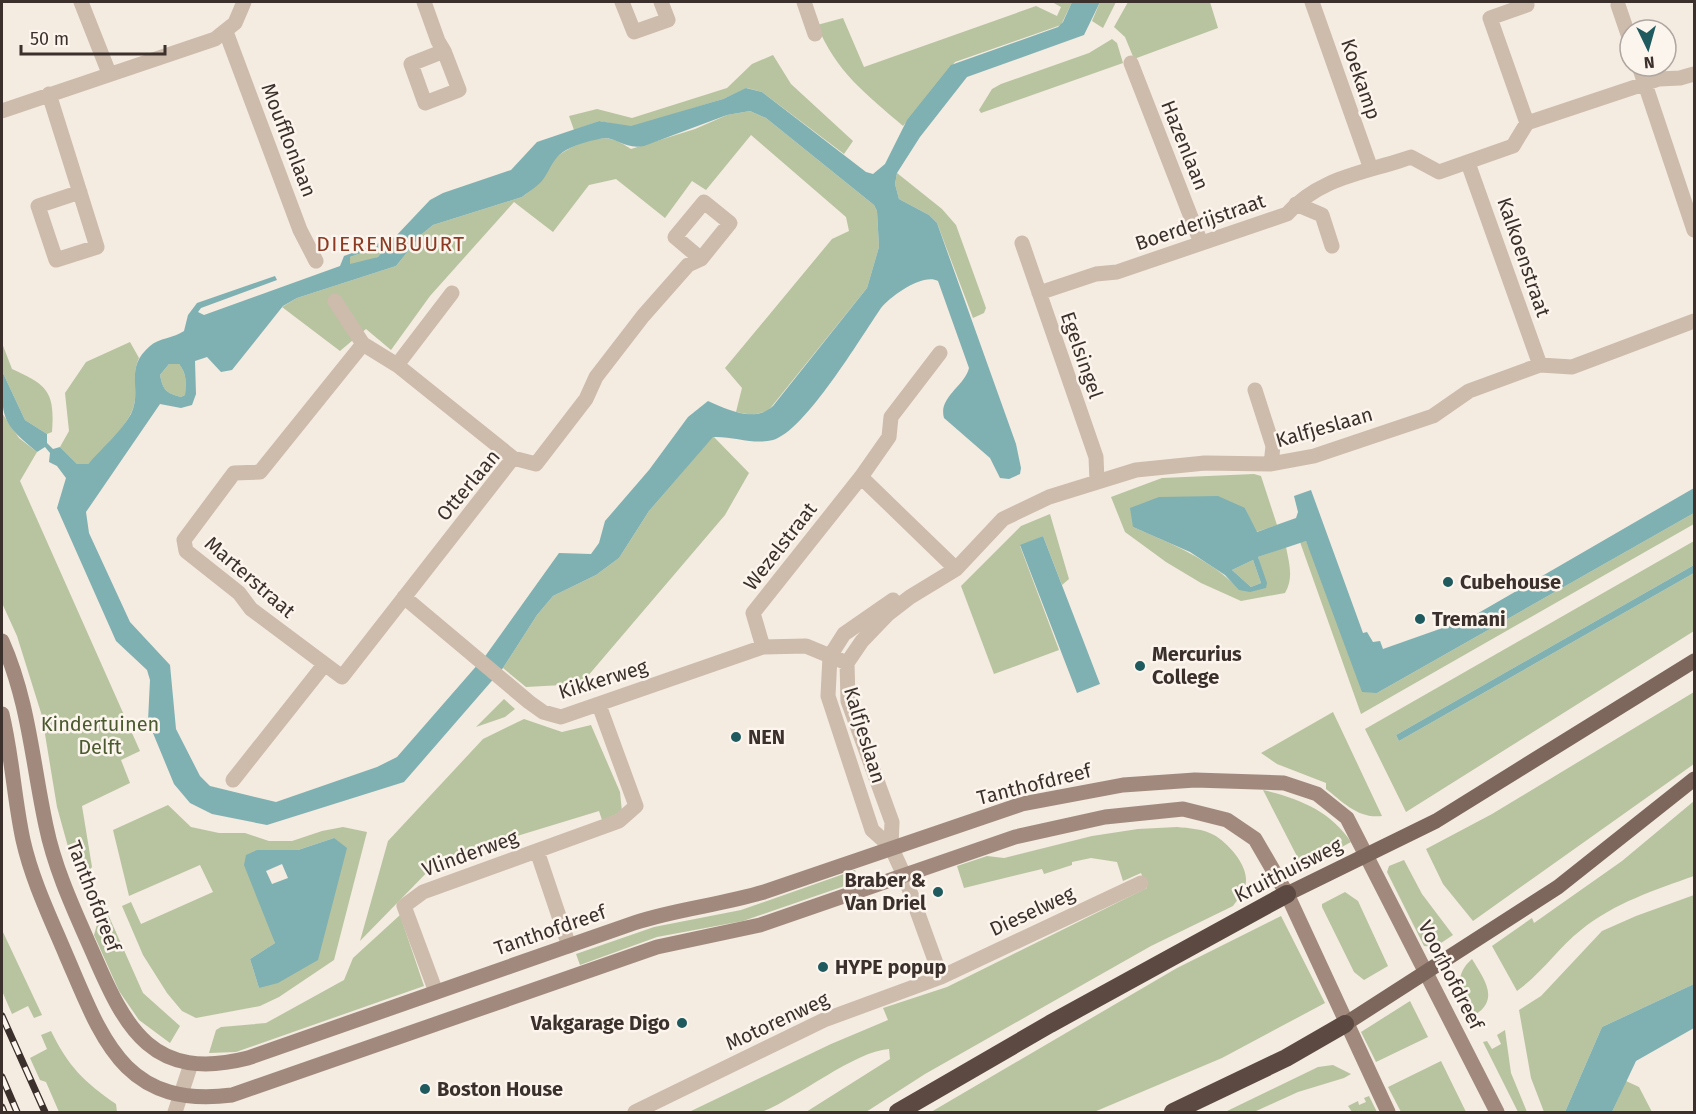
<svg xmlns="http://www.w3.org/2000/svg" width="1696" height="1114" viewBox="0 0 1696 1114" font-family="'Fira Sans',sans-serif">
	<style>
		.green { fill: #b8c4a0; fill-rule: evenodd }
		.water { fill: #7fb0b2; fill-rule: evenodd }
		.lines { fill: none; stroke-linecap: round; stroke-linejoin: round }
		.street { stroke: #cdbbac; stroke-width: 15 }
		.secondary { stroke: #a18a7d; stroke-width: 15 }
		.primary { stroke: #7d675c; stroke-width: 15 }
		.highway { stroke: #5c4a42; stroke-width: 18 }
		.rail-casing { stroke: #3b302b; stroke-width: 7 }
		.rail { stroke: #fbf5ee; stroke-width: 4.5; stroke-dasharray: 14; stroke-linecap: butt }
		.poi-dot { fill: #1f5a5e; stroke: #fbf5ee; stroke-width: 2 }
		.labels { text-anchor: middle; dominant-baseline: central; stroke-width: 5; stroke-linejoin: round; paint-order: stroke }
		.street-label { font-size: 20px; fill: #3b302b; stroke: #fbf5ee }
		.poi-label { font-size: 20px; font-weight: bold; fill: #3b302b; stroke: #fbf5ee; text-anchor: start }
		.park-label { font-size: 20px; fill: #4a5a2e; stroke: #fbf5ee }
		.neighbourhood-label { font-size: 21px; letter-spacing: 1.5px; fill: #8c3b22; stroke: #fbf5ee }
	</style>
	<rect width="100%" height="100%" fill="#f4ebe1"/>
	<path class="green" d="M 1052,2 L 1072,2 L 1061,25 L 955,62 L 903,126 C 866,94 836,72 817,25 L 843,18 L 864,67 L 1036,6 L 1057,16 L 1061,7 Z
		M 1100,2 L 1116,2 L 1103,28 L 1092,21 Z
		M 1128,2 L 1210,2 L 1218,28 L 1134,59 L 1125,37 L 1114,27 Z
		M 1112,39 L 1117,43 L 1123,63 L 981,113 L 979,110 L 992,89 L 1001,84 L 1089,53 Z
		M 773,55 L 791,84 L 853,141 L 844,154 L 762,92 L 747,88 L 723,99 L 631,127 L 599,121 L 574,130 L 569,116 L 597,109 L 632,118 L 727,88 L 752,64 Z
		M 750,111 L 766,118 L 874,205 L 877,211 L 879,247 L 867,288 L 768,411 L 752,415 L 736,412 L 742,388 L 725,368 L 832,239 L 849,231 L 846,217 L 751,135 L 706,190 L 692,181 L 665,218 L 616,179 L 589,185 L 553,232 L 514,202 L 430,296 L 391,350 L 366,329 L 340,351 L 282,307 L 297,298 L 396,266 L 422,234 L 433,225 L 522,197 C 540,185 542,175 555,159 C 565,148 596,135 610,139 C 617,140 625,145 631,149 L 695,129 L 727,115 Z
		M 897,173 L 942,209 L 956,225 L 986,308 L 984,313 L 973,318 L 937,223 L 929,215 L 899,199 L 895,184 Z
		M 375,248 L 379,248 L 381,253 L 378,257 L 353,266 L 349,264 L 350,257 Z
		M 130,342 L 139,358 C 131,376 138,388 134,405 C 129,426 103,448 88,464 L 77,464 L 60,447 L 69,431 L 65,393 L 86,362 Z
		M 2,343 L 12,369 C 47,385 55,391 52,432 L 47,434 L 25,420 L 2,371 Z
		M 169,364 L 179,364 C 187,374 186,383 185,395 L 181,397 C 166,393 163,390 160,375 Z
		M 2,413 L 19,438 L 37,452 L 20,481 L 140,751 L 121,760 L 130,783 L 82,806 L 92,867 L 88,872 L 75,872 L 57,807 L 42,716 L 17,636 L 2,603 Z
		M 713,436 L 749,473 L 725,515 L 581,684 L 526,687 L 503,668 L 537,615 L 553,596 L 596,575 L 619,558 L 649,511 Z
		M 1254,474 L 1261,476 L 1277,525 L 1256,532 L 1245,508 L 1133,527 C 1172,544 1210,559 1239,589 L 1266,588 L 1258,557 L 1286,547 C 1289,563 1294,578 1285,593 L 1241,601 L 1201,583 L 1166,562 L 1125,532 L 1111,497 L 1162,478 Z
		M 1694,513 L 1694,524 L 1361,714 L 1300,542 L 1306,541 L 1377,693 Z
		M 1050,514 L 1069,579 L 1062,585 L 1043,536 L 1020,546 L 1059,650 L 994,674 L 961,586 L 1021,526 Z
		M 1694,541 L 1694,565 L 1396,735 L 1399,741 L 1694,573 L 1694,631 L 1406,812 L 1365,729 Z
		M 1253,560 L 1261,583 L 1251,587 L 1232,570 Z
		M 1694,692 L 1694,764 L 1473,921 L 1443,884 L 1426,849 L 1492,814 Z
		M 504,699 L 515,709 L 505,717 L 476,727 Z
		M 1333,712 L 1382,816 C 1358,819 1343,802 1326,789 L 1326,783 L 1277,764 L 1261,753 Z
		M 524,719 L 562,732 L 591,725 L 620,792 L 622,812 L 602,820 L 599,811 L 439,860 L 360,941 L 388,841 L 483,739 Z
		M 1263,790 C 1298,798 1331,811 1351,842 L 1303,868 Z
		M 1694,801 L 1694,876 C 1655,890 1614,903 1581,930 C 1558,948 1543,972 1517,991 L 1492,946 L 1532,918 L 1534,923 L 1622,861 Z
		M 168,805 L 191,827 L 219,833 L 245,833 L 269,841 L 292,841 L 322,831 L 343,827 L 367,832 L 334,960 L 279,997 L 260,1006 L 196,1018 L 182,1011 L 167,993 L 143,955 L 122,906 L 131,902 L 141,924 L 213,892 L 200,865 L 129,896 L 113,830 ZM 334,838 L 259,988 L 250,959 L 275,943 L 257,850 L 298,850 Z
		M 1177,827 C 1189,828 1203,829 1214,835 C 1228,843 1247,864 1246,881 C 1246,891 1238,899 1233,906 L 1151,946 L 925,1074 L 866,1112 L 806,1112 L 890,1059 L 889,1049 C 855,1051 797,1098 764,1111 C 751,1114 705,1112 689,1112 L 831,1044 L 888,1020 L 883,1008 L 947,987 L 1147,888 L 1141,873 L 1123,881 L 1117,862 L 1091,858 L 1072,862 L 1072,865 L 1044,874 L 1042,869 L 964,888 L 957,866 L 987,856 L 1004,858 L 1092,836 L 1138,829 Z
		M 1404,860 L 1422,894 L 1453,935 L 1435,947 L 1424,946 L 1387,872 L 1389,866 Z
		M 855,870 L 859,881 L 743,921 L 657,937 L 580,965 L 576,954 L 654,927 L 741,910 Z
		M 1345,892 L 1358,901 L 1388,966 L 1364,980 L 1354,972 L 1322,907 L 1322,904 Z
		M 1694,895 L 1694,984 L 1602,1027 L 1565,1112 L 1544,1112 L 1531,1078 L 1519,1010 L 1541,996 L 1602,931 L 1636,916 Z
		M 103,903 L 143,993 L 180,1026 L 170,1043 L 139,1020 L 119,991 L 94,935 Z
		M 400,915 L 424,986 L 236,1052 L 209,1053 L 216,1030 L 221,1027 L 266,1023 L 344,980 L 353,958 Z
		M 1281,916 L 1325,1003 L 1222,1058 L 1094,1112 L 931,1112 L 1177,968 Z
		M 2,930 L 42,1015 L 34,1018 L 28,1006 L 12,1014 L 2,991 Z
		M 1472,959 C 1484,979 1500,999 1475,1015 L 1469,1014 C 1459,995 1453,975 1472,959 Z
		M 1410,1001 L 1428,1037 L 1376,1062 L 1361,1032 Z
		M 1505,1030 L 1511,1073 L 1527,1112 L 1518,1112 L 1483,1042 L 1487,1041 L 1492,1049 L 1501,1044 L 1497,1035 Z
		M 51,1031 C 68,1066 84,1082 116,1104 L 117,1112 L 59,1112 L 46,1082 L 40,1080 L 30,1058 L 47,1049 L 41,1035 Z
		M 1441,1061 L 1466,1112 L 1401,1112 L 1388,1087 Z
		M 1333,1065 L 1351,1074 L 1344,1078 L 1298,1092 L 1254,1112 L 1225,1112 L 1318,1067 Z
		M 1626,1081 L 1639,1087 L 1652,1112 L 1612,1112 Z
		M 1369,1096 L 1377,1112 L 1352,1112 L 1348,1106 L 1358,1101 L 1359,1105 L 1366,1102 L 1364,1098 Z"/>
	<path class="water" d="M 1072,2 L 1100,2 L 1084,35 L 967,77 L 920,137 L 897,173 L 895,184 L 899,199 L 929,215 L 937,223 L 1016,444 L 1021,468 L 1020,474 L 1009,479 L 1000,478 L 990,458 L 944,418 C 938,397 965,386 969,368 L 938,281 C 923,273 891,296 881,308 C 861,337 805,431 773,440 C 754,445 733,436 713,437 L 649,511 L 619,558 L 596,575 L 553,596 L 537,615 L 503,668 L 404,782 L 267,825 L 212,814 L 190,803 L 174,784 L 148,721 L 150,680 L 147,670 L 116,641 L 57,508 L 66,478 L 57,466 L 49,462 L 50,453 L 45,447 L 37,452 C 0,422 2,417 2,371 L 25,420 L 47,434 L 47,443 L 53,449 L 60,447 L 77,464 L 88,464 C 101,449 121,432 131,414 C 143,389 123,369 150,346 C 159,338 174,338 184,331 L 188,315 L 197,303 L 275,276 L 277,280 L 201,308 L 198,312 L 204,315 L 340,266 L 344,256 L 395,237 L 430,200 L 443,193 L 511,170 L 537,142 L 599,121 L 631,126 L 723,99 L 746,88 L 762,92 L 866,172 L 873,174 L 885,164 L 907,120 L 951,65 L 1058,27 L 1063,22 ZM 750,111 L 766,118 L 874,205 L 877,211 L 879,247 L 867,288 L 773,406 C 755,423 728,410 708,401 L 688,417 L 649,470 L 605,521 L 599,543 L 591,554 L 559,553 L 486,655 L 397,757 L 377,767 L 276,802 L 210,786 L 200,776 L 176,729 L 170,665 L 130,622 L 89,533 L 86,512 L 160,404 L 181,408 L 192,405 L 196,394 L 195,361 L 207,357 L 221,372 L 232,370 L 283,306 L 297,298 L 396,266 L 422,234 L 433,225 L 522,197 C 528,192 535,188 541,182 C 549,173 552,159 563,152 C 572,146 588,141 599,139 C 616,135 623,150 644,146 L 727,115 ZM 375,248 L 380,248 L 381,253 L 378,257 L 350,264 L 350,257 ZM 169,364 L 179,364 C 187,374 186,383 185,395 L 181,397 C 166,393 163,390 160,375 Z
		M 1694,488 L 1694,513 L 1377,693 L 1362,692 L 1306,541 L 1258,557 L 1267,583 L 1266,588 L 1250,592 L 1239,590 L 1225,575 L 1190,552 L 1133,527 L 1130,508 L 1159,497 L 1218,496 L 1245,508 L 1257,532 L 1296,518 L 1298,512 L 1294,496 L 1311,490 L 1363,633 L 1367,632 L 1373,642 L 1380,641 L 1383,649 L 1468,619 ZM 1253,560 L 1261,583 L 1251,587 L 1232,570 Z
		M 1043,536 L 1100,684 L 1077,693 L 1020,545 Z
		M 1694,565 L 1694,573 L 1399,741 L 1396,735 Z
		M 334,838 L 347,848 L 318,960 L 278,983 L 259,988 L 250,959 L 275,943 L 244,865 L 246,855 L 257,850 L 298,850 ZM 282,864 L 288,878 L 272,884 L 266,871 Z
		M 1694,984 L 1694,1028 L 1636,1061 L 1612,1112 L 1565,1112 L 1602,1027 Z"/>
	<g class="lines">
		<path class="street" d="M 81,2 L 109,73
			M 424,2 L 438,41 L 444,51
			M 622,2 L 634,32 L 668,20 L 661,2
			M 804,2 L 815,34
			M 1312,2 L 1371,169
			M 1527,5 L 1490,18 L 1527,123
			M 1618,5 L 1630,40
			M 226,32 L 300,230 L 316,261
			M 444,51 L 459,90 L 425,103 L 411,64 Z
			M 1131,63 L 1201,243
			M 1639,66 L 1694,230
			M 49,94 L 97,247 L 56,260 L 38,206 L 80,192
			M 2,111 L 215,39 L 235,23 L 244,2
			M 1468,163 L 1540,365
			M 1296,204 L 1322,215 L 1332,246
			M 1022,243 L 1096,457 L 1097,481
			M 1039,293 L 1096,274 L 1117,272 L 1287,214 C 1317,180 1357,174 1399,161 L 1411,157 L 1439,172 L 1513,146 L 1527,123 L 1659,79 L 1680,78 L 1694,74
			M 335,301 L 363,344 L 397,365 L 513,458
			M 363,344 L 260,472 L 234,473 L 184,540 L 186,551 L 239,593 L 251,609 L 342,677 L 513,458 L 536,464 L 586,399 L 596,377 L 643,316 L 688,265 L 701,259 L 730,223 L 704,202 L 675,237 L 701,259
			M 397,365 L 452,293
			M 1255,390 L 1273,446 L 1271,464
			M 861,477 L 956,569
			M 404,597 L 529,702 L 543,712 L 561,717 L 763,647 L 806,646 L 847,663
			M 893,600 L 844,634 L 830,656 L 828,696 L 872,830 L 891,847 L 904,875 L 941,977
			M 763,647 L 753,613 L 861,477 L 889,437 L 891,417 L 940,353
			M 233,780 L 324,665
			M 891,847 L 892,822 L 848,701 L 847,663 L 862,641 L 888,614 L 910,597 L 956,569 L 1003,519 L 1049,497 L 1136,470 L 1205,463 L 1271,464 L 1314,456 L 1433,416 L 1469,391 L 1540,365 L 1572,367 L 1694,321
			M 537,851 L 569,946
			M 436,992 L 404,906 L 423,892 L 619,821 L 636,806 L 599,705
			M 175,1112 L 191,1064
			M 635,1112 L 824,1020 L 941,977 L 1141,883"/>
		<path class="secondary" d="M 2,641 C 29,702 32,761 46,826 C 55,870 75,912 93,953 C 126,1030 153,1082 248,1058 L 634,923 C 676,909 721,905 764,892 L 1022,804 L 1123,785 L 1195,780 L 1284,783 L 1317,794 L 1347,818 L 1497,1112
			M 2,714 C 12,755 14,798 23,840 C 32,880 50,917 66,955 C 102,1038 123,1109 232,1095 L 657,947 L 760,925 L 1015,837 L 1105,817 L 1183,809 L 1227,820 L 1255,839 L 1287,894 L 1388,1112"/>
		<path class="primary" d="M 1287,894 L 1436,821 L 1694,661
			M 1345,1024 L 1558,887 L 1694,779"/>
		<path class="highway" d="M 898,1112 L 1050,1024 L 1287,894
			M 1173,1112 L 1286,1058 L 1345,1024"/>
		<defs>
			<path id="rail" d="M 2,1016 L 45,1112
				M 2,1077 L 17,1112
				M 2,1107 L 4,1112"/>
		</defs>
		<use href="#rail" class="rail-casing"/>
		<use href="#rail" class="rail"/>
	</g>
	<g class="poi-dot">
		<circle cx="1448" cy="582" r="6"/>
		<circle cx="1420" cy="619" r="6"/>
		<circle cx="1140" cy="666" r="6"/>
		<circle cx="736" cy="737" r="6"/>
		<circle cx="938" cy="892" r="6"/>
		<circle cx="823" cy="967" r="6"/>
		<circle cx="682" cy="1023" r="6"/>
		<circle cx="425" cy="1089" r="6"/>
	</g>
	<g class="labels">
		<g class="street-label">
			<text transform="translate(1361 79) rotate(71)">Koekamp</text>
			<text transform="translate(289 140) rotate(69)">Moufflonlaan</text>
			<text transform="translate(1185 145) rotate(68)">Hazenlaan</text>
			<text transform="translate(1200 222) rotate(-19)">Boerderijstraat</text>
			<text transform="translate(1524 257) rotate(71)">Kalkoenstraat</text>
			<text transform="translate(1082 355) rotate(71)">Egelsingel</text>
			<text transform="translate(1324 427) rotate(-16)">Kalfjeslaan</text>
			<text transform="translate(468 485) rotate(-50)">Otterlaan</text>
			<text transform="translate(780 546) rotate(-52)">Wezelstraat</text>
			<text transform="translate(250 577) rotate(41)">Marterstraat</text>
			<text transform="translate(603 679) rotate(-17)">Kikkerweg</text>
			<text transform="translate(865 735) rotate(73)">Kalfjeslaan</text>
			<text transform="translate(1034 784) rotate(-14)">Tanthofdreef</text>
			<text transform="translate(470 853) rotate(-20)">Vlinderweg</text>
			<text transform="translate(1288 870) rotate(-27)">Kruithuisweg</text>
			<text transform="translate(94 896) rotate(69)">Tanthofdreef</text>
			<text transform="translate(1032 911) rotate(-25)">Dieselweg</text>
			<text transform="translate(550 930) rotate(-19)">Tanthofdreef</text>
			<text transform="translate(1451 975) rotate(63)">Voorhofdreef</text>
			<text transform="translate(777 1021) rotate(-25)">Motorenweg</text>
		</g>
		<g class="poi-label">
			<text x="1460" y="582">Cubehouse</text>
			<text x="1432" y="619">Tremani</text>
			<text x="1152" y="654">Mercurius<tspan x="1152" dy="23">College</tspan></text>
			<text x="748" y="737">NEN</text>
			<text x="926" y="880" text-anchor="end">Braber &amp;<tspan x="926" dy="23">Van Driel</tspan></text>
			<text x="835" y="967">HYPE popup</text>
			<text x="670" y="1023" text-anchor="end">Vakgarage Digo</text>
			<text x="437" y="1089">Boston House</text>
		</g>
		<g class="park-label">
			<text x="100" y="724">Kindertuinen<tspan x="100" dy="23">Delft</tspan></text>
		</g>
		<g class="neighbourhood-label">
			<text x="391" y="244">DIERENBUURT</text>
		</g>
	</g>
	<rect width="1696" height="1114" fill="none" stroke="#3b302b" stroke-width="6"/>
	<g transform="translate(1648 48) rotate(175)"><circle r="28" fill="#fbf5ee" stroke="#aea6a0" stroke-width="1.5"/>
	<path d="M0-4.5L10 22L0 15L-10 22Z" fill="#1f5a5e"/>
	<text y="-9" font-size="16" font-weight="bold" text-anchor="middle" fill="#3b302b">N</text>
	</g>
	<path d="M21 45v9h144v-9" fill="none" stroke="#3b302b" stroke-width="3"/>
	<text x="30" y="45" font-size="18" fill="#3b302b" stroke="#fbf5ee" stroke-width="4.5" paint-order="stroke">50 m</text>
</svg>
